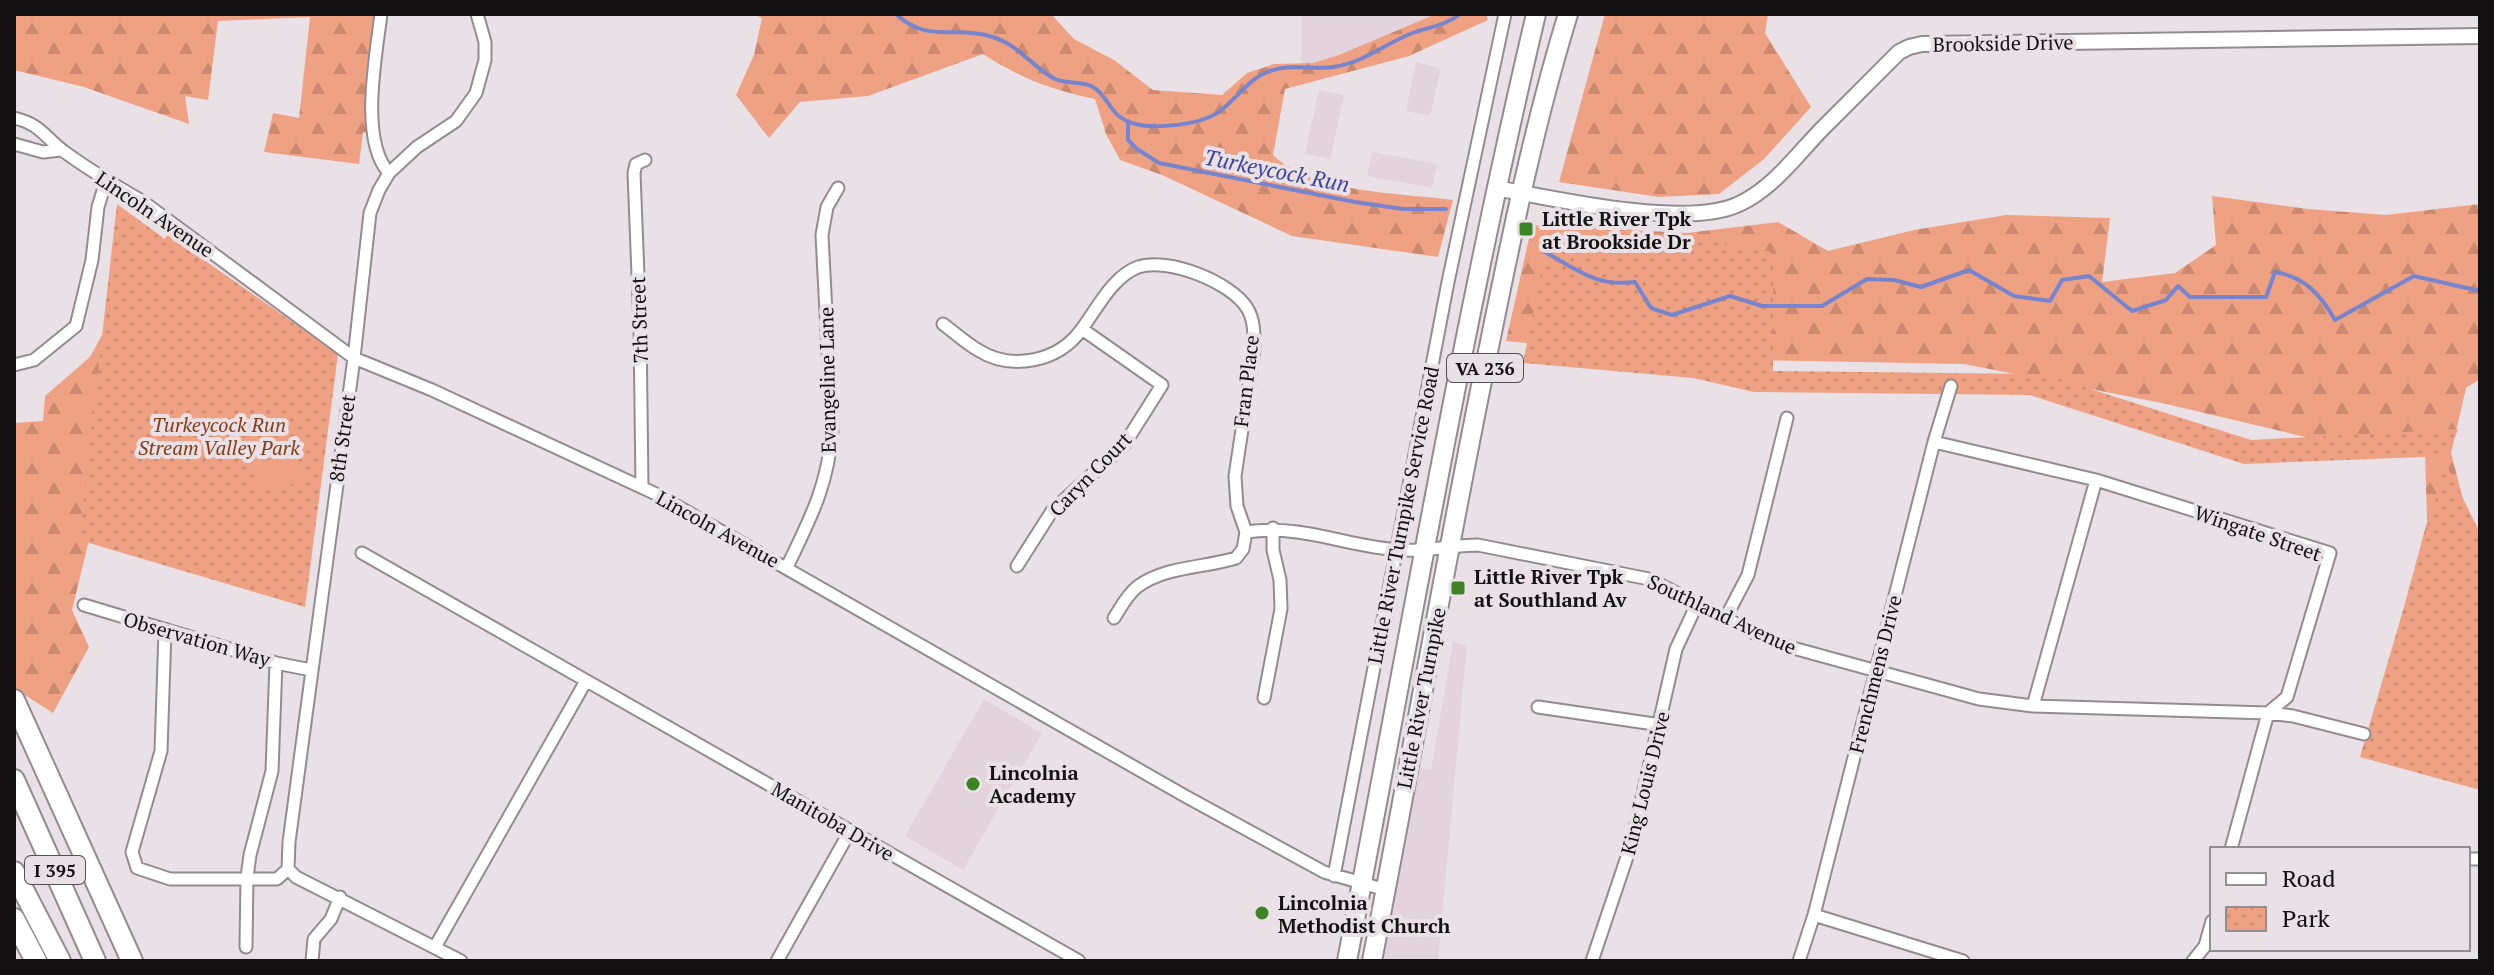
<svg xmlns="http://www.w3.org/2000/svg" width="2494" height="975" viewBox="0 0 2494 975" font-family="'PT Serif',serif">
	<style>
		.built { fill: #e3d3dd }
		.forest { fill: url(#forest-firs) }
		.park { fill: url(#park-dots) }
		.pitch { fill: #eea283 }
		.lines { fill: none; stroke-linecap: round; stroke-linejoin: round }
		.stream { stroke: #7785cf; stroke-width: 4 }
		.minor-casing { stroke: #938b90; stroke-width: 15 }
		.tertiary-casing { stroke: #938b90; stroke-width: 18 }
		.primary-casing { stroke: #938b90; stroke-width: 22 }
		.motorway-casing { stroke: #938b90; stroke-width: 24 }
		.minor { stroke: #fff; stroke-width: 11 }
		.tertiary { stroke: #fff; stroke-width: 14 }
		.primary { stroke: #fff; stroke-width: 18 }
		.motorway { stroke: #fff; stroke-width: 20 }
		.poi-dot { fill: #3e8328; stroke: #e9e1e6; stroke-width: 3 }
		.labels { text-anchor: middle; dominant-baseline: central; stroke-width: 8; stroke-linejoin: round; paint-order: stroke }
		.shield { fill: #e9e1e6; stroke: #544f52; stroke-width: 2 }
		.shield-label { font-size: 18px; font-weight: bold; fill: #141113 }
		.street-label { font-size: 20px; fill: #141113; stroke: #e9e1e6 }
		.poi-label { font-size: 20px; font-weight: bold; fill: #141113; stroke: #e9e1e6; text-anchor: start }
		.park-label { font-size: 20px; font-style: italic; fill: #863a16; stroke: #e9e1e6 }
		.water-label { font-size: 22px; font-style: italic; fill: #3c439d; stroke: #e9e1e6 }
	</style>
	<defs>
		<pattern id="forest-firs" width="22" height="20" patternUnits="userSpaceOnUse" patternTransform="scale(2)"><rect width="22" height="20" fill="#eea283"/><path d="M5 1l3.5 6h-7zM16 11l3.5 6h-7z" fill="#cb8a70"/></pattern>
		<pattern id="park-dots" width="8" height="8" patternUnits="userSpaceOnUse" patternTransform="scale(2)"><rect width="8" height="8" fill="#eea283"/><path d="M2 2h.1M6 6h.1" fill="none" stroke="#cb8a70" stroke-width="1.8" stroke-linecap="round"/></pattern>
	</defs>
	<rect width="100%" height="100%" fill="#e9e1e6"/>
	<path class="built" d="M 1301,14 L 1456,14 L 1301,75 Z
		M 1416,62 L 1441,68 L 1430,116 L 1406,111 Z
		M 1319,90 L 1344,95 L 1330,159 L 1305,154 Z
		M 1372,152 L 1437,164 L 1432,188 L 1367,176 Z
		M 1453,642 L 1467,645 L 1438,961 L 1377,961 L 1409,766 L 1431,770 Z
		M 984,699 L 1042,733 L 963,870 L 905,836 Z"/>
	<path class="forest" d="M 14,14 L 385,14 L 371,133 L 363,132 L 359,164 L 264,152 L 273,113 L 299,118 L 310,17 L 218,21 L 208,100 L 185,96 L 189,124 L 84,87 L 14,70 Z
		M 752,14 L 1051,14 L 1074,39 L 1114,60 L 1153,90 L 1222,95 L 1247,73 L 1274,64 L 1313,63 L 1339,55 L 1436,14 L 1486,14 L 1488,20 L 1409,56 L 1285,89 L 1273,155 C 1313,193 1399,193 1453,200 L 1438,257 L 1292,236 L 1162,175 L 1120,160 L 1106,134 L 1095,99 C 1050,89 1022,79 983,54 L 868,96 L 800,102 L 769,138 L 736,95 L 754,55 L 762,18 Z
		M 1605,14 L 1768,14 L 1765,33 L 1811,107 L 1764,159 L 1719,194 L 1659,197 L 1559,182 Z
		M 2212,196 L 2308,209 L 2386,215 L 2480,204 L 2480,379 L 2466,388 L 2451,453 L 2477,552 L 2373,722 L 2427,522 L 2425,452 L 2335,444 L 2162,403 L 1964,364 L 1693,359 L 1506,341 L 1532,225 L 1687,233 L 1778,222 L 1828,251 L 1914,230 L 2006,215 L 2110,218 L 2102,282 L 2175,273 L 2216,245 Z
		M 102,335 L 122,343 L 98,517 L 88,544 L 72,610 L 89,647 L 53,713 L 14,688 L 14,423 L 43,421 L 45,396 L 90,357 Z"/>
	<path class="park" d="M 117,204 L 165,239 L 167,234 L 338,354 L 305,607 L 79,540 Z
		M 1590,223 L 1773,252 L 1773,371 L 2043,374 L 2251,440 L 2458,429 L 2448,456 L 2244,464 L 2030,395 L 1754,392 L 1693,378 L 1523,363 L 1551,224 Z
		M 2446,464 L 2480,533 L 2480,790 L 2360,757 Z"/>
	<path class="pitch" d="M 296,453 L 303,481 L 259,493 L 252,464 Z"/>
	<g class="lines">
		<path class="stream" d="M 896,14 C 927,44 957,25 993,37 C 1018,45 1031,65 1053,78 C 1065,85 1081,80 1093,87 C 1109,96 1108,115 1132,123 C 1154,130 1202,125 1220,111 C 1236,99 1248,80 1267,72 C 1287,63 1312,70 1333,67 C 1363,63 1383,45 1410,34 C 1428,27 1445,26 1460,14
			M 1128,121 L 1128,140 L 1137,149 L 1159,163 L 1355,202 L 1403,209 L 1446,209
			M 1543,251 C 1577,269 1595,287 1635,282 L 1651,308 L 1672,315 L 1730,296 L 1762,306 L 1822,306 L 1867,279 L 1894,280 L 1921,287 L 1969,270 L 2014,296 L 2050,301 L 2062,280 L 2089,276 L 2132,311 L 2166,300 L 2178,286 L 2190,297 L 2266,297 L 2275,272 C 2305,277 2320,294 2335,320 L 2414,276 L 2480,291"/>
		<defs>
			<path id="minor" d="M 381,14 C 376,56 359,140 389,173
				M 14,118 C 41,124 45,138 66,153 C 91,171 116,186 142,201 L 354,358 L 432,390 L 656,494 L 1185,796 L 1324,872 L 1386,890
				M 14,144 L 43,152 L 61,150
				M 943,324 C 955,333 966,343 978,350 C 1011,371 1058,362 1081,330 C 1097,309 1112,277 1138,267 C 1168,257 1231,282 1247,308 C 1255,320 1254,337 1254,350 L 1235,476 L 1237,506 L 1246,532
				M 14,365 L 34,360 L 76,326 L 92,260 L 98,207 L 106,181
				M 1934,442 L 2096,480 L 2330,553 L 2287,697 L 2268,713 L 2231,849
				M 642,487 L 640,326 L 634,173 L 636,164 L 645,160
				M 362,553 L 1079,961
				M 1017,566 L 1052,511 L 1124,445 L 1162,385 L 1082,329
				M 787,567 C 810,519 828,486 832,431 L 822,235 L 827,207 L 838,188
				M 84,605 L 276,663 L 311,670
				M 1114,618 C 1121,607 1127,595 1137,587 C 1165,566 1204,568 1236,558 L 1243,549 L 1246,532 C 1303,524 1344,546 1398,550 C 1425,552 1451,545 1478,545 L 1649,579 L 1754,633 L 1793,648 L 1979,699 L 2033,706 L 2268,713 L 2293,716 L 2364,734
				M 1725,619 L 1748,575 L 1787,418
				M 165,631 L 161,751 L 132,852 L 137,868 L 170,879 L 277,879 L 288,869
				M 1264,698 L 1281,609 L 1280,580 L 1273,550 L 1273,528
				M 2033,706 L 2096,480
				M 1538,707 L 1661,725
				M 2468,859 L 2480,859
				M 288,869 L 289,842 L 354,358 L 370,213 L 379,190 L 389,173 L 417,147 L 456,121 L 476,93 L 485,60 L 485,42 L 477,14
				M 288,869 L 296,877 L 461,961
				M 1334,876 L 1448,282 L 1505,14
				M 1814,915 L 1963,961
				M 246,947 L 247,877 L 250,855 L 272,771 L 276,663
				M 435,947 L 586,681
				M 312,961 L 314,939 L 331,919 L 340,897
				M 777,961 L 850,831
				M 1592,961 L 1632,842 L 1676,649 L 1697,604
				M 1799,961 L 1814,915 L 1934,442 L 1951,386
				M 2193,961 L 2205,946 L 2212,921"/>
			<path id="tertiary" d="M 1496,188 C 1554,199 1687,229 1739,204 C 1772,189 1796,156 1821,130 C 1847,104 1873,78 1899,52 L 1909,47 L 1922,44 L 2480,36"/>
			<path id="primary" d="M 1347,961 C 1408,645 1462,327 1536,14
				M 1372,961 C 1409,771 1442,580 1480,391 C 1506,264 1530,138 1568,14"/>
			<path id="motorway" d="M 14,700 L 132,961
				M 14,780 L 95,961
				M 14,872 L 60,961
				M 14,919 L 36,961"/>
		</defs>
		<use href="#minor" class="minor-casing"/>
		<use href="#tertiary" class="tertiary-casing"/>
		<use href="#primary" class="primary-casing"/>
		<use href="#motorway" class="motorway-casing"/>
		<use href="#minor" class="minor"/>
		<use href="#tertiary" class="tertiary"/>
		<use href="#primary" class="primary"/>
		<use href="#motorway" class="motorway"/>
	</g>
	<g class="poi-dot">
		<rect x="1518" y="221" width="16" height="16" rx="4"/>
		<rect x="1450" y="580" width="16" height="16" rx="4"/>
		<circle cx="973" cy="784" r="8"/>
		<circle cx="1262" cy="913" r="8"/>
	</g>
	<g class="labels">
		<g class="shield">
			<rect x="1447" y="354" width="76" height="28" rx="6"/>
			<rect x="25" y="856" width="60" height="28" rx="6"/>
		</g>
		<g class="shield-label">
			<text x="1485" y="368">VA 236</text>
			<text x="55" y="870">I 395</text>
		</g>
		<g class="street-label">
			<text transform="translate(2003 43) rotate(-1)">Brookside Drive</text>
			<text transform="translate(155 214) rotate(34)">Lincoln Avenue</text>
			<text transform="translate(639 320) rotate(-92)">7th Street</text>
			<text transform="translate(827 380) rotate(-91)">Evangeline Lane</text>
			<text transform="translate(1246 381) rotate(-83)">Fran Place</text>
			<text transform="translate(342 438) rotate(-82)">8th Street</text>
			<text transform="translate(1090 474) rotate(-46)">Caryn Court</text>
			<text transform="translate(1403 515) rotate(-79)">Little River Turnpike Service Road</text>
			<text transform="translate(718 529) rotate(29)">Lincoln Avenue</text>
			<text transform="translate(2258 533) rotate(19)">Wingate Street</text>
			<text transform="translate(1722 614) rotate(25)">Southland Avenue</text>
			<text transform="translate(197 639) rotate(16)">Observation Way</text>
			<text transform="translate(1875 674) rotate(-76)">Frenchmens Drive</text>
			<text transform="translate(1421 698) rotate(-79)">Little River Turnpike</text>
			<text transform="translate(1645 783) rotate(-76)">King Louis Drive</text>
			<text transform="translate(833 821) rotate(30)">Manitoba Drive</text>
		</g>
		<g class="poi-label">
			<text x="1542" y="218">Little River Tpk<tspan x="1542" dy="23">at Brookside Dr</tspan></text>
			<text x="1474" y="576">Little River Tpk<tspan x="1474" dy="23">at Southland Av</tspan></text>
			<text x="989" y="772">Lincolnia<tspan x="989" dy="23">Academy</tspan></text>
			<text x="1278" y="902">Lincolnia<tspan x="1278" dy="23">Methodist Church</tspan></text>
		</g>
		<g class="park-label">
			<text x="219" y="424">Turkeycock Run<tspan x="219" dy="23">Stream Valley Park</tspan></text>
		</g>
		<g class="water-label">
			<text transform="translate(1277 170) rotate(11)">Turkeycock Run</text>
		</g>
	</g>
	<rect width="2494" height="975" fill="none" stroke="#141113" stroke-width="32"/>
	<rect x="2210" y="847" width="260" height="104" fill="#e9e1e6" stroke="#948e92" stroke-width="2"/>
	<rect x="2226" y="873" width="40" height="12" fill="#ffffff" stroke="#948e92" stroke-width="2"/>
	<text x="2282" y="887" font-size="24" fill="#141113">Road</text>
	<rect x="2226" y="907" width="40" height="24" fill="url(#park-dots)" stroke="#948e92" stroke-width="2"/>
	<text x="2282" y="927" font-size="24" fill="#141113">Park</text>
</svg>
